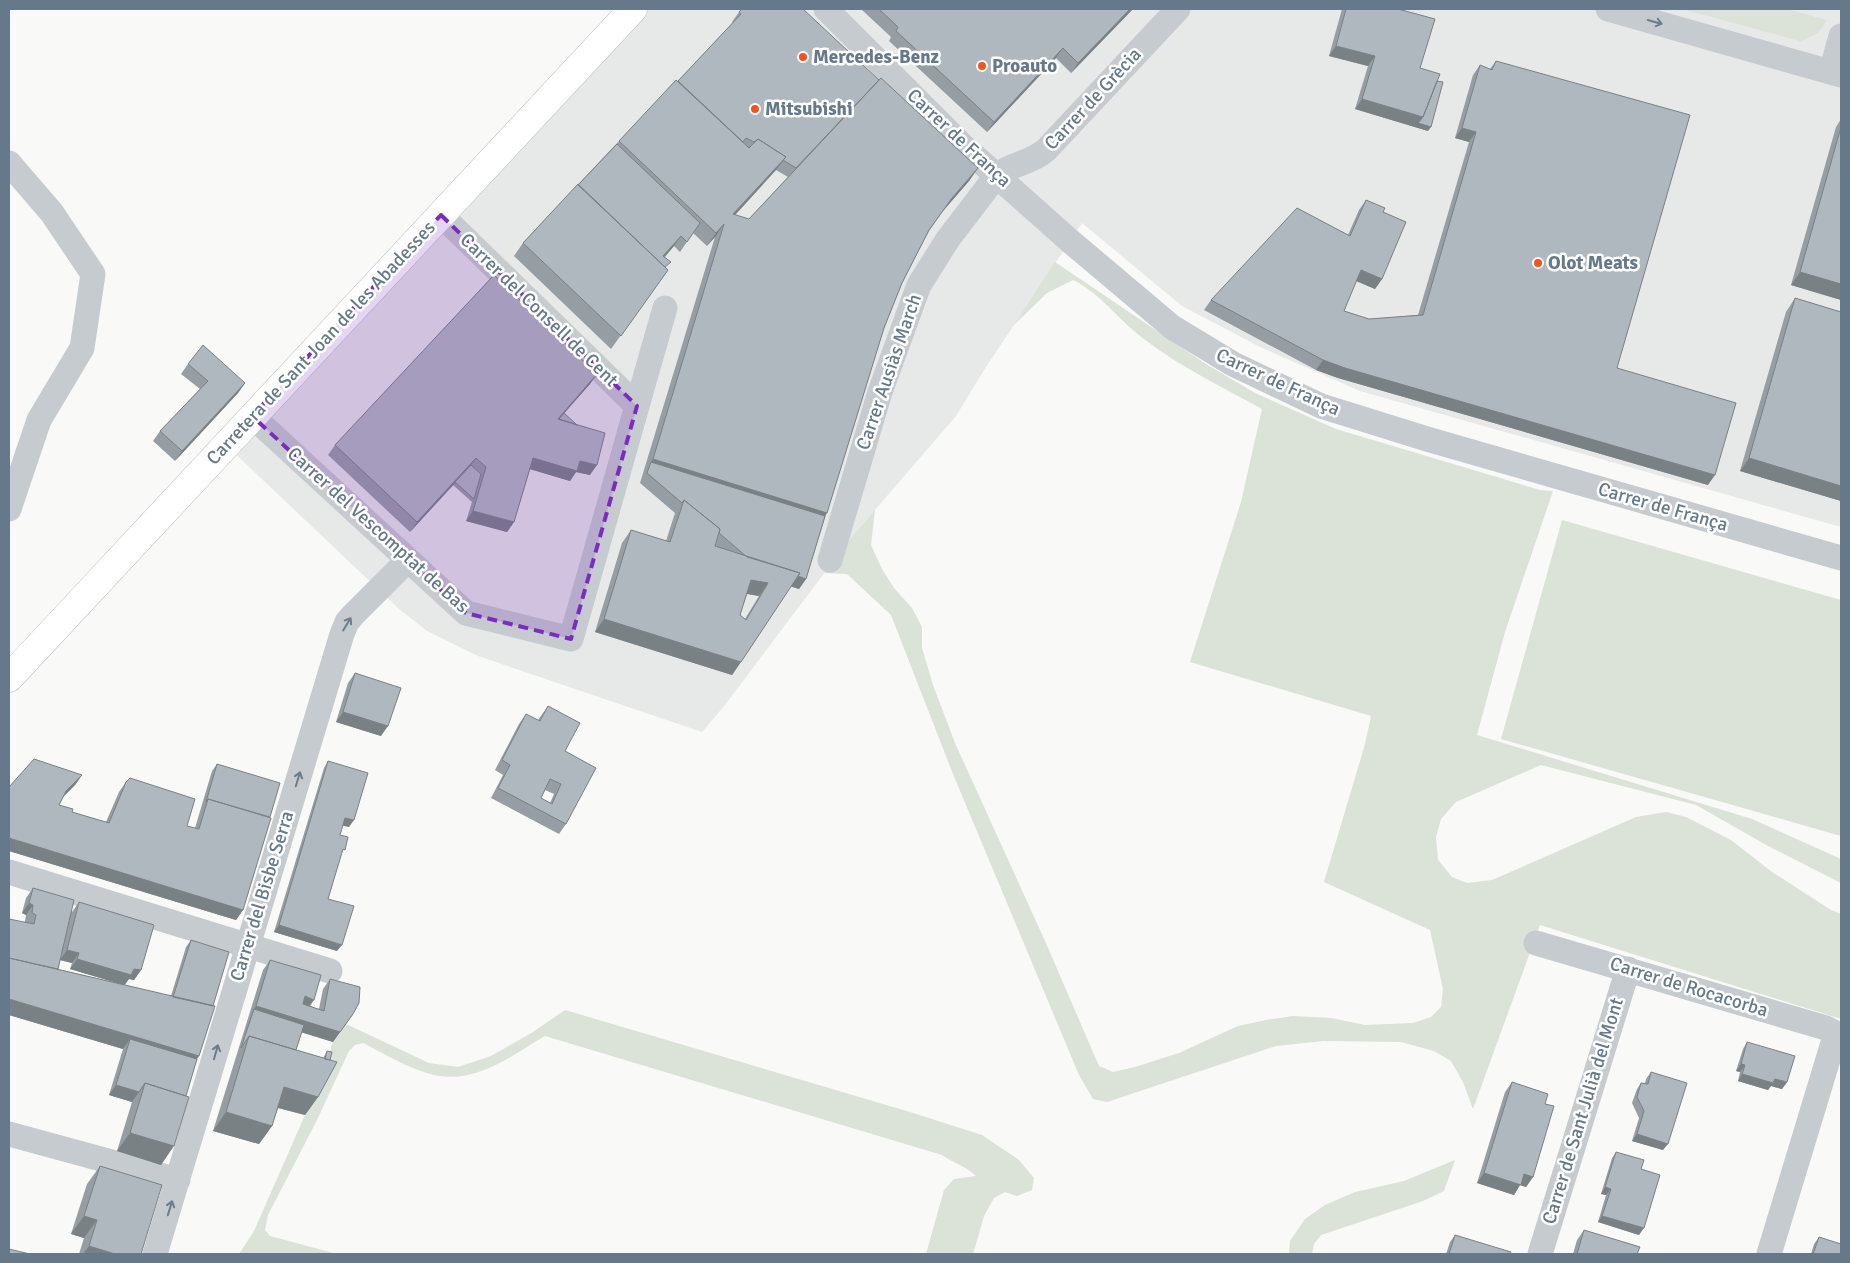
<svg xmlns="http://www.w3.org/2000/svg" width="1850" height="1263" viewBox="0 0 1850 1263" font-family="Signika,sans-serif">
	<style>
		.built { fill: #e7e8e8 }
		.green { fill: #dbe2d7 }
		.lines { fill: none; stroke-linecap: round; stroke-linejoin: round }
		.secondary-casing { stroke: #bbc0c5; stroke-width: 29 }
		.street { stroke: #c6cbcf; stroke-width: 25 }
		.secondary { stroke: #fff; stroke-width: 28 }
		.wall { fill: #969ea3; fill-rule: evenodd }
		.shaded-wall { fill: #7a8185 }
		.building { fill: #afb8be; stroke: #7a8185; fill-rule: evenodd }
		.oneway { stroke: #6a7d8d }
		.marked { fill: #7b2cbf; fill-opacity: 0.2; stroke: #7b2cbf; stroke-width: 4; stroke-dasharray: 10 6; stroke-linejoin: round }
		.poi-dot { fill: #f3541d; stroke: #fff; stroke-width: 2 }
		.labels { text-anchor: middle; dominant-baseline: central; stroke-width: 5; stroke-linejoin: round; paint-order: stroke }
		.poi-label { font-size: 19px; font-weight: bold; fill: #65798a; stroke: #fff; text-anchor: start }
		.street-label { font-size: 19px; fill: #65798a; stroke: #fff }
	</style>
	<rect width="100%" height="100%" fill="#f9f9f7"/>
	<path class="built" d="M 633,9 L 1841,9 L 1841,527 L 1360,391 L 1260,347 L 1182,306 L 1082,223 L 986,367 L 956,416 L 850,539 L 725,705 L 702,732 L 478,656 L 427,631 L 399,609 L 226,445 Z"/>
	<path class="green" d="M 1682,9 L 1787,9 L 1826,20 C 1822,33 1812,37 1800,41 Z
		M 1055,262 L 1206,364 L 1255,393 L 1336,429 L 1540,490 L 1553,491 L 1505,632 L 1477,735 L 1752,819 L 1841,859 L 1841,883 L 1768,846 L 1696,805 L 1541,765 L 1456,802 L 1441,819 L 1436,837 L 1438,860 L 1452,877 L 1467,883 L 1492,880 L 1636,817 L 1666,812 L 1686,817 L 1731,840 L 1772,872 L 1831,910 L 1841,914 L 1841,1019 L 1540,925 L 1473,1109 L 1463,1082 L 1451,1061 L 1434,1051 L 1401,1042 L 1323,1041 L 1276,1046 L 1107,1102 L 1093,1099 L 1079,1075 L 953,774 L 891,615 L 847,574 L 824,573 L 850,539 L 875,510 L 871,545 L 882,569 L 894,588 L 912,608 L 922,627 L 922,648 L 933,685 L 955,743 L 1045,941 L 1099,1066 L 1113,1072 L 1135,1067 L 1179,1053 L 1238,1026 L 1266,1020 L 1293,1016 L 1331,1018 L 1365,1025 L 1413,1023 L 1431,1017 L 1441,1007 L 1443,989 L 1430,930 L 1324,882 L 1365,744 L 1371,716 L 1190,662 L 1241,502 L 1262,409 C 1219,385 1172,363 1134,331 C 1114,314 1098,292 1073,280 L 1047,293 L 1014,325 Z
		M 1562,520 L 1841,600 L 1841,836 L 1501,739 Z
		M 565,1010 L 910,1112 L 982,1135 L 1019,1160 L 1034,1178 L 1032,1190 L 1017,1196 L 1005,1192 L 994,1198 L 984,1216 L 973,1254 L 926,1254 L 944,1190 L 954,1179 L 976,1176 C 966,1166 953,1163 942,1155 L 545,1036 C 514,1054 479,1082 440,1076 C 414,1072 387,1055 363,1043 L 355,1045 L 349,1051 L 317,1120 L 268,1215 L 265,1230 L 270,1236 L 337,1254 L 239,1254 L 254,1231 L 305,1115 L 324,1081 L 332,1044 L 346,1024 L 429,1063 L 458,1067 L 491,1056 L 533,1032 Z
		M 1455,1160 L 1444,1191 L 1423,1201 L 1321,1235 L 1314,1244 L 1312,1254 L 1289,1254 L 1290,1241 L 1305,1219 L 1325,1205 L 1355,1192 L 1404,1181 Z"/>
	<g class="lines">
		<defs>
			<path id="secondary" d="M 9,678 L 633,9"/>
		</defs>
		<use href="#secondary" class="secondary-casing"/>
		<path class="street" d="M 826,9 L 962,145 L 1070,241 L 1172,327 L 1233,364 L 1321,406 L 1427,439 L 1841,558
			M 1608,9 L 1841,75
			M 1831,72 L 1841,36
			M 9,163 L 52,213 L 93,274 L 82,348 L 39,420 L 9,509
			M 637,406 L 665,308
			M 252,416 L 466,613 L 571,639 L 637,406 L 441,215
			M 830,560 L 880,392 L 919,285 L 948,239 L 997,175 C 1014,163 1031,163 1046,150 L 1178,9
			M 9,872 L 330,971
			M 1536,943 L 1826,1028 L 1841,1036
			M 9,1134 L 178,1180
			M 155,1254 L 342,634 L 347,622 L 353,615 L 408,560
			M 1540,1254 L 1628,969
			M 1769,1254 L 1836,1033"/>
		<use href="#secondary" class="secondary"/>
	</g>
	<path class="wall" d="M 861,9 L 1133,9 L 1071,73 L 1056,58 L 987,132 L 889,41 L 891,37 Z
		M 1342,9 L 1398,9 L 1420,68 L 1437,81 L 1428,131 L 1355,109 L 1368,66 L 1329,56 Z
		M 739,12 L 879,80 L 978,168 L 969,181 L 943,211 L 929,231 L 902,283 L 884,328 L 806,579 L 799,589 L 791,586 L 732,675 L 595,632 L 622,543 L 631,530 L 666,541 L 675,513 L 640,483 L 715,237 L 707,246 L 693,233 L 680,252 L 674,246 L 665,257 L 666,268 L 668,270 L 611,349 L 514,256 L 523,243 L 619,141 L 678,81 L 733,23 L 732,22 ZM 776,170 L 788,177 L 749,219 L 735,215 ZM 747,594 L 759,596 L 745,619 L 740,615 Z
		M 1496,61 L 1617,368 L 1708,485 L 1338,378 L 1316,370 L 1204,310 L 1211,300 L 1348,235 L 1359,210 L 1366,200 L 1383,212 L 1382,279 L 1375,289 L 1356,281 L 1344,311 L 1369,319 L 1418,315 L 1469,142 L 1455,138 L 1473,75 L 1480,65 L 1490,69 Z
		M 1841,119 L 1841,300 L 1791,285 L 1836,127 Z
		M 1795,298 L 1841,312 L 1841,501 L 1740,471 L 1786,312 Z
		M 188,364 L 245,383 L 238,393 L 175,461 L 153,441 L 160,431 L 200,389 L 181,374 Z
		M 597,374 L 590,384 L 564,413 L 590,475 L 576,472 L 570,481 L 530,469 L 514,522 L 507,532 L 466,521 L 472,502 L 453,485 L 410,532 L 328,455 L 335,445 Z
		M 355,673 L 381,736 L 336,722 L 348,683 Z
		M 548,706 L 565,751 L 566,824 L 559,834 L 491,798 L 503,775 L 495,770 L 519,724 L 526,714 L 538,720 ZM 545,790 L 554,794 L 550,803 L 541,798 Z
		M 328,761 L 349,827 L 343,825 L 340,835 L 341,855 L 328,899 L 337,951 L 274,932 L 324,768 Z
		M 217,764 L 243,910 L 236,920 L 9,851 L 82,775 L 75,785 L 64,796 L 59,805 L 72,812 L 106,822 L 119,792 L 126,782 L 187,826 L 195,828 L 212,771 Z
		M 33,888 L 72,912 L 79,902 L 141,970 L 134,980 L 129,979 L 125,985 L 171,996 L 186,947 L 191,940 L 213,1006 L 197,1059 L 161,1165 L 117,1151 L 132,1102 L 109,1095 L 123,1049 L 9,1015 L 26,915 L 22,913 L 26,898 ZM 60,960 L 72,963 L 70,969 L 120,984 L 58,969 Z
		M 270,960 L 309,1006 L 319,1009 L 323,989 L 330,979 L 353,1014 L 333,1042 L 302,1032 L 296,1050 L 323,1058 L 327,1051 L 318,1097 L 305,1115 L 278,1108 L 272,1126 L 259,1144 L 213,1131 L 263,970 Z
		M 1747,1042 L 1787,1082 L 1782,1089 L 1771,1086 L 1768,1090 L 1738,1081 L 1740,1072 L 1736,1071 L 1743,1049 Z
		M 1651,1072 L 1663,1150 L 1632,1141 L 1639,1118 L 1632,1103 L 1637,1089 L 1641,1083 L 1645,1083 L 1646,1079 Z
		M 1512,1082 L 1545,1104 L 1533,1177 L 1526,1187 L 1520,1185 L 1514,1195 L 1477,1183 L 1505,1092 Z
		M 1616,1152 L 1641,1169 L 1639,1235 L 1598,1222 L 1606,1195 L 1601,1194 L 1612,1158 Z
		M 100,1166 L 141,1254 L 79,1254 L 84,1238 L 71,1234 L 87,1184 Z
		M 1584,1230 L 1637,1254 L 1573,1254 L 1577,1240 Z
		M 1455,1235 L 1510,1254 L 1446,1254 L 1450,1242 Z
		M 1819,1237 L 1841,1254 L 1811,1254 L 1814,1244 Z"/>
	<path class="shaded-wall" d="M 1130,9 L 1133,9 L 1071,73 L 1078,63 Z
		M 1336,46 L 1375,56 L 1368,66 L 1329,56 Z
		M 1063,48 L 1056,58 L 987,132 L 994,122 Z
		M 1362,99 L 1423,117 L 1431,127 L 1428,131 L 1355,109 Z
		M 1462,128 L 1476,132 L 1469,142 L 1455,138 Z
		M 786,157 L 776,170 L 724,227 L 733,214 Z
		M 978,168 L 969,181 L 943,211 L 952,198 Z
		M 724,224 L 715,237 L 707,246 L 716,233 Z
		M 681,236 L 674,246 L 656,266 L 663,256 Z
		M 1361,270 L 1382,279 L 1375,289 L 1354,280 Z
		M 1800,272 L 1841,284 L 1841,300 L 1791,285 Z
		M 1323,360 L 1715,475 L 1708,485 L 1338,378 L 1316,370 Z
		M 597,374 L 590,384 L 554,425 L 558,419 Z
		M 245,383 L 238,393 L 175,461 L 182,451 Z
		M 476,458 L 469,468 L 410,532 L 417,522 Z
		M 533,458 L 580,461 L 597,465 L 590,475 L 576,472 L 570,481 L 526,468 Z
		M 1749,458 L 1841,486 L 1841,501 L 1740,471 Z
		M 653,459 L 827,513 L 818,526 L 651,462 L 644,472 Z
		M 473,511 L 514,522 L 507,532 L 466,521 Z
		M 755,563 L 806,579 L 799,589 L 748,573 Z
		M 751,580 L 768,583 L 759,596 L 742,593 Z
		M 604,619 L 741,662 L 732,675 L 595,632 Z
		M 343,712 L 388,726 L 381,736 L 336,722 Z
		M 82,775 L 75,785 L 59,801 L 66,791 Z
		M 345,818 L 354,820 L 349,827 L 340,825 Z
		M 9,838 L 243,910 L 236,920 L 9,851 Z
		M 29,903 L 33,905 L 26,915 L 22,913 Z
		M 279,925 L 342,945 L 337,951 L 274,932 Z
		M 67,950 L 79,953 L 72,963 L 60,960 Z
		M 77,959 L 134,969 L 141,970 L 134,980 L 129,979 L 124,985 L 70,969 Z
		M 305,996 L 314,1000 L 307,1010 L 298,1006 Z
		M 9,999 L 199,1056 L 190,1069 L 130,1039 L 123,1049 L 9,1015 Z
		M 256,1006 L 353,1014 L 333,1042 L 251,1017 L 254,1009 Z
		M 1741,1064 L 1745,1065 L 1740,1072 L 1736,1071 Z
		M 1742,1074 L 1775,1079 L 1787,1082 L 1782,1089 L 1771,1086 L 1768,1090 L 1738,1081 Z
		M 116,1085 L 139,1092 L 132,1102 L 109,1095 Z
		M 284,1087 L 318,1097 L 305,1115 L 271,1106 Z
		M 226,1112 L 272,1126 L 259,1144 L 213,1131 Z
		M 130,1133 L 174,1146 L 161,1165 L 117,1151 Z
		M 1637,1134 L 1668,1144 L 1663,1150 L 1632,1141 Z
		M 1484,1173 L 1524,1174 L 1533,1177 L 1526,1187 L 1520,1185 L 1514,1195 L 1477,1183 Z
		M 1605,1187 L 1611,1189 L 1606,1195 L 1601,1194 Z
		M 84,1216 L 97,1220 L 84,1238 L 71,1234 Z
		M 1602,1216 L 1644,1228 L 1639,1235 L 1598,1222 Z
		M 89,1246 L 115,1254 L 83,1254 Z"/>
	<path class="building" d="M 742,9 L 803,9 L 879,80 L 796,168 L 783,160 L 786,157 L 758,139 L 754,142 L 746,138 L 743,142 L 678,81 L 741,14 L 739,12 Z
		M 879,9 L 1130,9 L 1078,63 L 1063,48 L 994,122 L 896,31 L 898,27 Z
		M 1346,9 L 1398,9 L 1435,19 L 1420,68 L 1440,74 L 1423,117 L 1362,99 L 1375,56 L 1336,46 Z
		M 1496,61 L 1690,115 L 1617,368 L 1736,403 L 1715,475 L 1345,368 L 1323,360 L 1211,300 L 1297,208 L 1350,236 L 1366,200 L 1385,208 L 1383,212 L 1406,222 L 1382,279 L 1361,270 L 1344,311 L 1369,319 L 1423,315 L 1476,132 L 1462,128 L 1480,65 L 1492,70 Z
		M 881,78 L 978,168 L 952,198 L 929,230 L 902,283 L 884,328 L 827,513 L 653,459 L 724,224 L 716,233 L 619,141 L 676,80 L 749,148 L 758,139 L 786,157 L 733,214 L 749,219 Z
		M 1437,81 L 1443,82 L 1431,127 L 1418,123 L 1423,117 Z
		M 1841,127 L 1841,284 L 1800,272 Z
		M 617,144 L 700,223 L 687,242 L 681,236 L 663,256 L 671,262 L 665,267 L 578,185 Z
		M 578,184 L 668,270 L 621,336 L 523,243 Z
		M 494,275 L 597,374 L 558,419 L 605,433 L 597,465 L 580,461 L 577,471 L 533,458 L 514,522 L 473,511 L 486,467 L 476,458 L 417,522 L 335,445 Z
		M 1795,298 L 1841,312 L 1841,486 L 1749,458 Z
		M 203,345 L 245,383 L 182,451 L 160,431 L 208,381 L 188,364 Z
		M 564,413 L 577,425 L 559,419 Z
		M 651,462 L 825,516 L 806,579 L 798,576 L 800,573 L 747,557 L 719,533 L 720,529 L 684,500 L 682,503 L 647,473 Z
		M 471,465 L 481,474 L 474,499 L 455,482 Z
		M 684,500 L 720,529 L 715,546 L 800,573 L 741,662 L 604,619 L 631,530 L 670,542 ZM 751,580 L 768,583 L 746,620 L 740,615 Z
		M 355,673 L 401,688 L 388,726 L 343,712 Z
		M 548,706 L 580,723 L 565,751 L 596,768 L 566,824 L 498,788 L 510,765 L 502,760 L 526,714 L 540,721 ZM 550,779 L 561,784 L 552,804 L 541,798 Z
		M 34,759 L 82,775 L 66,791 L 59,805 L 73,809 L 72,812 L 109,823 L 126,782 L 130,778 L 195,799 L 187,826 L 199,829 L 208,799 L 271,818 L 243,910 L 9,838 L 9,787 Z
		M 328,761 L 368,773 L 354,820 L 345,818 L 340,835 L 348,837 L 345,850 L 343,849 L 328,899 L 354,906 L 342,945 L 279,925 Z
		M 217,764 L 280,783 L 270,817 L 208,799 L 206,802 Z
		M 33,888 L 74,900 L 58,969 L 9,958 L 9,919 L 34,924 L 36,915 L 32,913 L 33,905 L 29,903 Z
		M 79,902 L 154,925 L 141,970 L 134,969 L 131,975 L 77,959 L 79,953 L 67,950 Z
		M 191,940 L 229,952 L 213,1006 L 173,997 Z
		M 9,958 L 215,1006 L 199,1056 L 9,999 Z
		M 270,960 L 321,975 L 314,1000 L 305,996 L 303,1004 L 324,1011 L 330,979 L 360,987 L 359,1003 L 353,1014 L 340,1032 L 256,1006 Z
		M 254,1009 L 304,1025 L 296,1050 L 249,1036 L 241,1048 Z
		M 249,1036 L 337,1062 L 318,1097 L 284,1087 L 272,1126 L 226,1112 Z
		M 130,1039 L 197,1059 L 186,1096 L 145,1083 L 139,1092 L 116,1085 Z
		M 1747,1042 L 1795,1056 L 1787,1082 L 1775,1079 L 1773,1083 L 1742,1074 L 1745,1065 L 1741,1064 Z
		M 327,1051 L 332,1052 L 330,1060 L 325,1059 Z
		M 1651,1072 L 1687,1083 L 1668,1144 L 1637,1134 L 1644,1111 L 1637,1097 L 1641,1083 L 1648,1084 Z
		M 1512,1082 L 1548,1094 L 1545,1104 L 1554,1106 L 1533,1177 L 1524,1174 L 1521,1185 L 1484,1173 Z
		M 145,1083 L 189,1097 L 174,1146 L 130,1133 Z
		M 1616,1152 L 1644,1160 L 1641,1169 L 1660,1175 L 1644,1228 L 1602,1216 L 1611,1189 L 1605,1187 Z
		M 100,1166 L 162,1185 L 141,1254 L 115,1254 L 89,1246 L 97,1220 L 84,1216 Z
		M 1584,1230 L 1640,1247 L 1637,1254 L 1577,1254 Z
		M 1455,1235 L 1511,1252 L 1510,1254 L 1449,1254 Z
		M 1819,1237 L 1841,1244 L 1841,1254 L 1813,1254 Z
		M 9,1249 L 30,1254 L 9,1254 Z"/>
	<defs><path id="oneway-shaft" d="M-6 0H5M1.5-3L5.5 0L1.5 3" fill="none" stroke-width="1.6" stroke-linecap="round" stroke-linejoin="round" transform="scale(1.25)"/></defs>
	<g class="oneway">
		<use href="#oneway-shaft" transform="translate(1655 22) rotate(16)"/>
		<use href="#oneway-shaft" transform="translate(347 624) rotate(-59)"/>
		<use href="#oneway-shaft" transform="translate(298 779) rotate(-73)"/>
		<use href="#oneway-shaft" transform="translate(216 1052) rotate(-74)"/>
		<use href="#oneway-shaft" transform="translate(170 1208) rotate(-73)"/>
	</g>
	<path class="marked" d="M 441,215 L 637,406 L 571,639 L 466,613 L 252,416 Z"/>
	<g class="poi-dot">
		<circle cx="803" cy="57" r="5"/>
		<circle cx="982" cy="66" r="5"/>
		<circle cx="755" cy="109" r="5"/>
		<circle cx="1538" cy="263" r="5"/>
	</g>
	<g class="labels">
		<g class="poi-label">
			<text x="813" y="57">Mercedes-Benz</text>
			<text x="992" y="66">Proauto</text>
			<text x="765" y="109">Mitsubishi</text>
			<text x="1548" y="263">Olot Meats</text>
		</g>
		<g class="street-label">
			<text transform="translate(1093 99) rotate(-47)">Carrer de Grècia</text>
			<text transform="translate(959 138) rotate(43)">Carrer de França</text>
			<text transform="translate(539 310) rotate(44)">Carrer del Consell de Cent</text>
			<text transform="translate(321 343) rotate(-47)">Carretera de Sant Joan de les Abadesses</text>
			<text transform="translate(889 372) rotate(-71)">Carrer Ausiàs March</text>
			<text transform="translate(1278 382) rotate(25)">Carrer de França</text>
			<text transform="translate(1663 507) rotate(16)">Carrer de França</text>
			<text transform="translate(378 530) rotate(42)">Carrer del Vescomptat de Bas</text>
			<text transform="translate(262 896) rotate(-73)">Carrer del Bisbe Serra</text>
			<text transform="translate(1689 987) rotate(17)">Carrer de Rocacorba</text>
			<text transform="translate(1583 1111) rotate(-73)">Carrer de Sant Julià del Mont</text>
		</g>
	</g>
	<rect width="1850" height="1263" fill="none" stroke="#65798a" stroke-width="20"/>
</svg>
